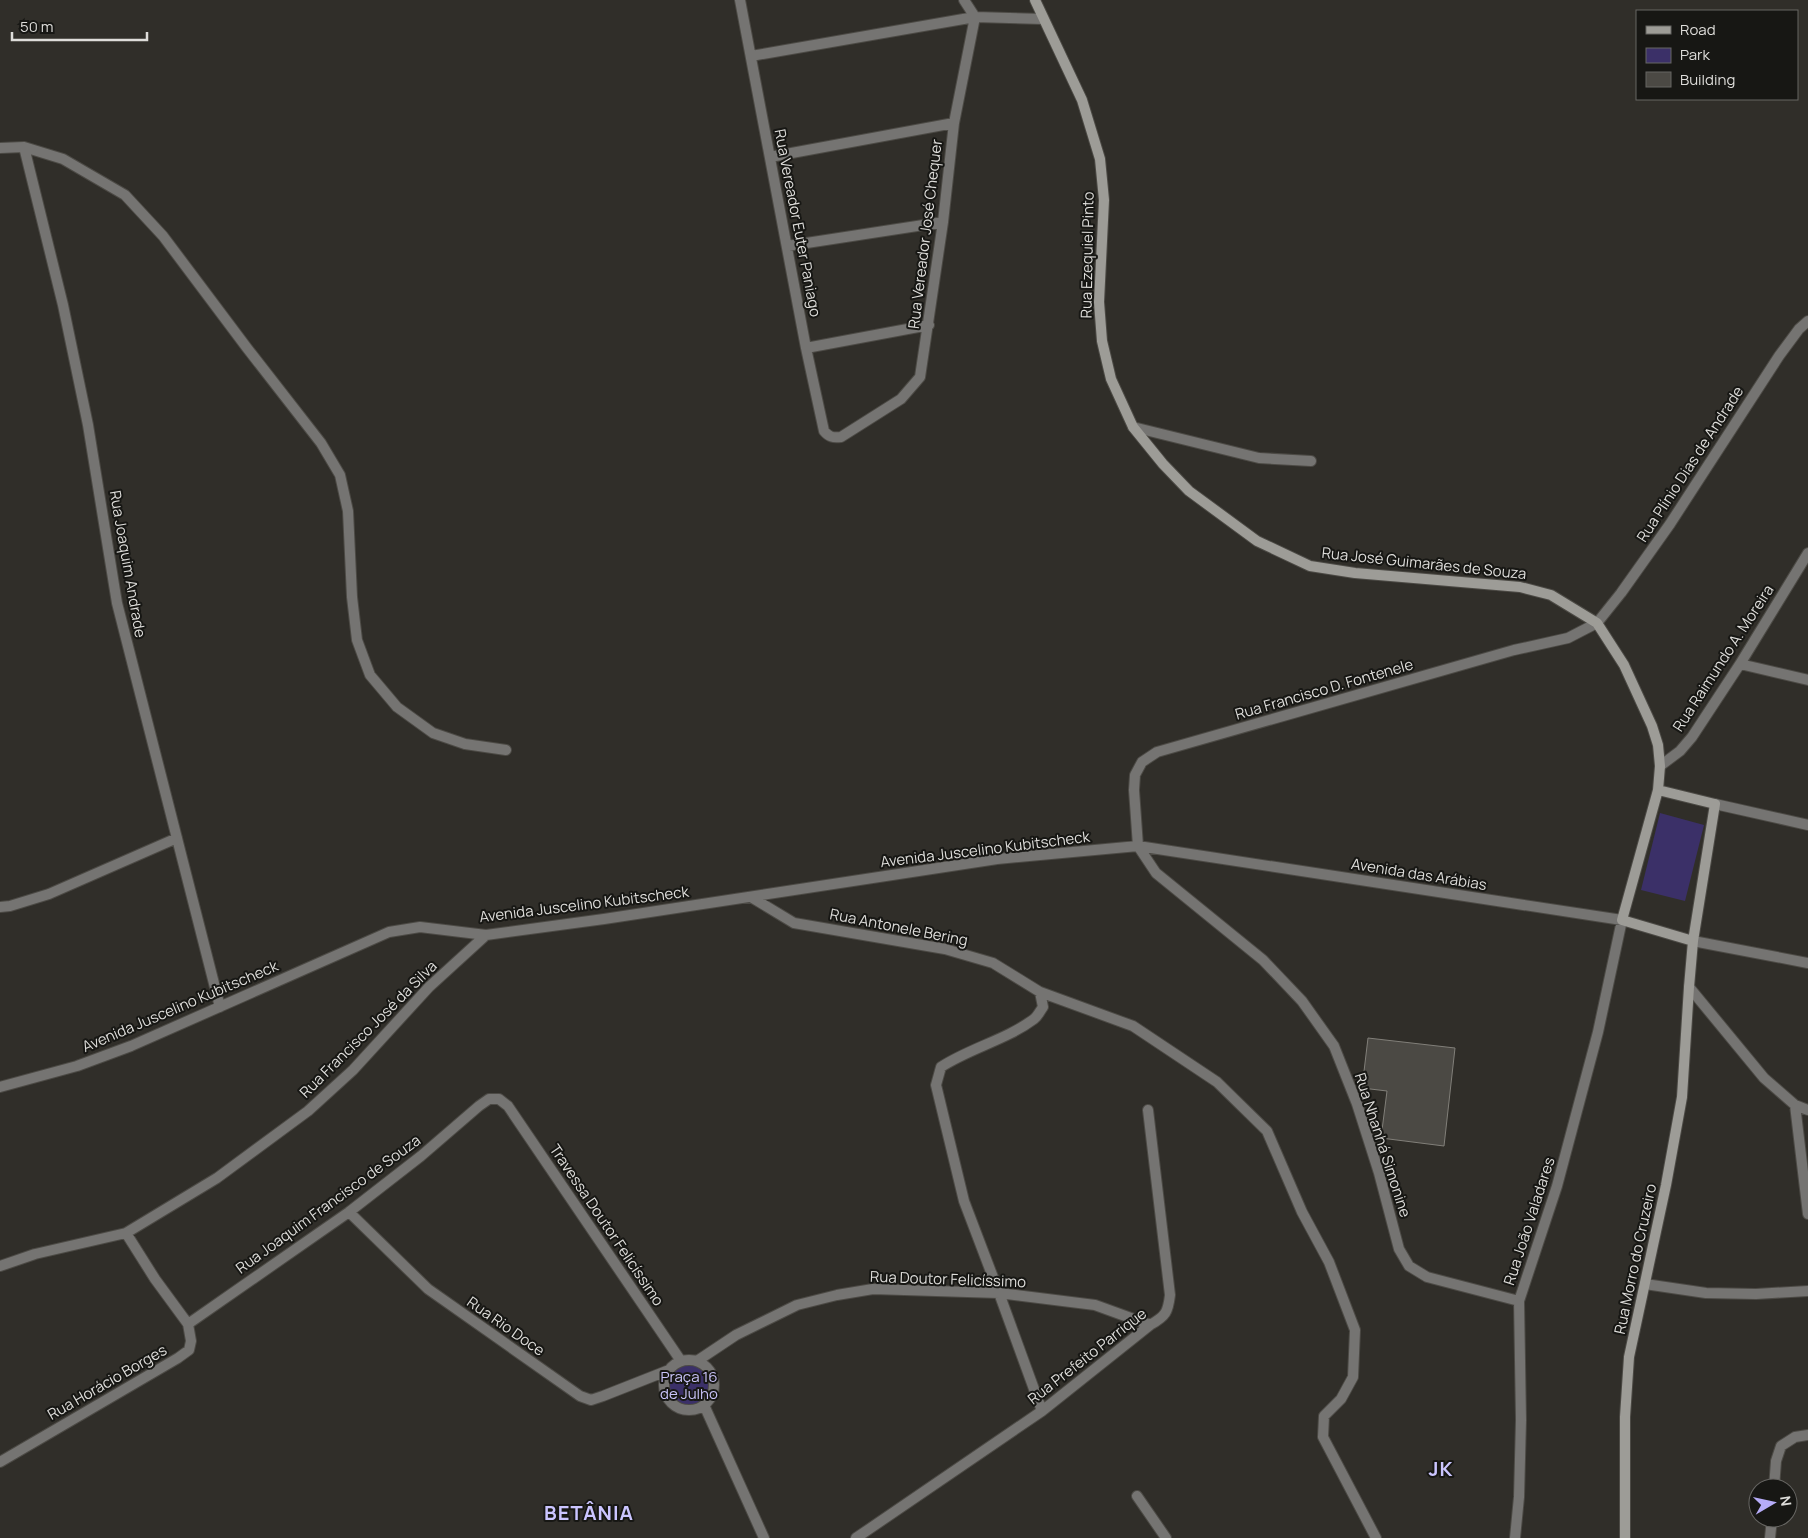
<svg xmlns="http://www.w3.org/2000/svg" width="1808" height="1538" viewBox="0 0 1808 1538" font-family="Manrope,sans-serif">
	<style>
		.green { fill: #3b3068 }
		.building { fill: #4b4944; stroke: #817f79 }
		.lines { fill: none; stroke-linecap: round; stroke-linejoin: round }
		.street-casing { stroke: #4c4a45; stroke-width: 12 }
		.secondary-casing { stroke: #4c4a45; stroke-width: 12 }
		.street { stroke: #757472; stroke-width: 10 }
		.secondary { stroke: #9d9c97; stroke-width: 10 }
		.labels { text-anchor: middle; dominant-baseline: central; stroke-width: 4; stroke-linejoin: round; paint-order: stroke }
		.street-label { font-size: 15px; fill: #deddda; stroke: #171714 }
		.park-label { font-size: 15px; fill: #c9c3f9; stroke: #171714 }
		.district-label { font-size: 20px; font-weight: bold; letter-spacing: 1px; fill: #cbc5ff; stroke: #171714 }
	</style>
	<rect width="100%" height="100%" fill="#302e29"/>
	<path class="green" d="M 1660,813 L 1704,825 L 1685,901 L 1641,890 Z
		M 684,1363 C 714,1361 715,1402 699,1405 C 671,1412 654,1374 684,1363 Z"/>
	<path class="building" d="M 1368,1038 L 1455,1048 L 1444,1146 L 1381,1138 L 1387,1091 L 1362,1088 Z"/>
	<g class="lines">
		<defs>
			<path id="street" d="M 740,0 L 806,348 L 824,431 C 829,437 833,438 841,437 L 901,399 L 920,377 L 943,222 L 954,123 L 975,17 L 964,0
				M 751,56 L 975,17 L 1043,19
				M 24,147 L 63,305 L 88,425 L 117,603 L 220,1007
				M 0,148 L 24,147 L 63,159 L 125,195 L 163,236 L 247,348 L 321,443 L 340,475 L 348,511 L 352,597 L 357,640 L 370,675 L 397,707 L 433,733 L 465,744 L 506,750
				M 770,157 L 954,123
				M 787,246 L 943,222
				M 806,348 L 929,325
				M 1133,427 L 1259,458 L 1311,461
				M 1740,664 L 1808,680
				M 1660,766 L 1680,751 L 1692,737 L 1740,664 L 1808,553
				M 1715,804 L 1808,825
				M 751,897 L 794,923 L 945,949 L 993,963 L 1040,992 L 1133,1026 L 1217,1082 L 1267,1131 L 1302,1212 L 1329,1262 L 1355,1330 L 1353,1377 L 1341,1399 L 1324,1416 L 1323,1437 L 1376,1538
				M 0,907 L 10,906 L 49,894 L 177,838
				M 1693,941 L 1808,963
				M 1689,987 L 1764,1078 L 1795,1105 L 1808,1110
				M 1040,992 L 1043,1007 C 1040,1011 1038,1016 1034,1019 C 1006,1040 970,1048 941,1067 L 936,1085 L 964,1201 L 999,1293 L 1042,1411
				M 0,1087 L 77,1066 L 131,1046 L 389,932 L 420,927 L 486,935 L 604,919 L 997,859 L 1138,846 L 1622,920 L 1598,1032 L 1557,1186 L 1519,1301 L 1521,1420 L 1519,1497 L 1515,1538
				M 1795,1105 L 1808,1214
				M 349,1212 L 428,1289 L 580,1396 L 591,1400 L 603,1396 L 669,1370
				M 0,1266 L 35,1254 L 126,1233 L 217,1178 L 308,1111 L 353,1070 L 429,987 L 486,935
				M 1645,1284 L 1706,1293 L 1756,1294 L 1808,1291
				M 1519,1301 L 1427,1277 L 1409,1266 L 1399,1249 L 1379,1173 L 1357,1104 L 1334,1046 L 1302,1001 L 1263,960 L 1156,873 L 1138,846 L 1134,790 L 1135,775 L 1142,762 L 1157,752 L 1514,650 L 1568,638 L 1597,623 L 1621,593 L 1670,524 L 1779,356 L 1799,329 L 1808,321
				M 188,1324 L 349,1212 L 421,1156 L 479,1106 L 489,1099 L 499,1099 L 508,1106 L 681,1361
				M664 1385a25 25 0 1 1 50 0a25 25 0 1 1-50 0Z
				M 697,1361 L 736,1335 L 797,1305 L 837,1295 L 873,1289 L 999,1293 L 1095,1305 L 1150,1325
				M 704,1405 L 764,1538
				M 0,1462 L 178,1358 L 189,1350 L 191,1341 L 188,1324 L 155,1279 L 126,1233
				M 1774,1488 L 1776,1461 L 1781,1446 L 1795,1437 L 1808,1435
				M 1137,1496 L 1166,1538
				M 856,1538 L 1042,1411 L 1150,1325 C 1166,1316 1168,1312 1170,1295 L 1148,1110
				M 1770,1538 L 1772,1518"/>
			<path id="secondary" d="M 1035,0 L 1082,100 L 1100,159 L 1104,200 L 1099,302 L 1102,341 L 1111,379 L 1133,427 L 1163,464 L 1189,491 L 1257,541 L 1310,566 L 1355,573 L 1520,587 L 1551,595 L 1597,623 L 1624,665 L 1652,726 L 1658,745 L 1660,766 L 1658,790 L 1622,920 L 1693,941
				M 1625,1538 L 1625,1417 L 1629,1357 L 1666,1185 L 1682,1097 L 1689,987 L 1693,941 L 1715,804 L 1658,790"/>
		</defs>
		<use href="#street" class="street-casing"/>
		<use href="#secondary" class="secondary-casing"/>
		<use href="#street" class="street"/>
		<use href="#secondary" class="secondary"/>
	</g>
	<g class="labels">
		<g class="street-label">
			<text transform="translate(798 223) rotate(79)">Rua Vereador Euter Paniago</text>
			<text transform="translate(925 234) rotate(-83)">Rua Vereador José Chequer</text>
			<text transform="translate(1087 255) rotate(-89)">Rua Ezequiel Pinto</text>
			<text transform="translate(1690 464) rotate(-57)">Rua Plínio Dias de Andrade</text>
			<text transform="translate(1424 563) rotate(6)">Rua José Guimarães de Souza</text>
			<text transform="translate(128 564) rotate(80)">Rua Joaquim Andrade</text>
			<text transform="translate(1723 658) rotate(-57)">Rua Raimundo A. Moreira</text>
			<text transform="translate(1324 689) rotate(-16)">Rua Francisco D. Fontenele</text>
			<text transform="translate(985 849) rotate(-7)">Avenida Juscelino Kubitscheck</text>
			<text transform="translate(1419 874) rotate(9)">Avenida das Arábias</text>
			<text transform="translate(584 904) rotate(-7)">Avenida Juscelino Kubitscheck</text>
			<text transform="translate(899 927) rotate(11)">Rua Antonele Bering</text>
			<text transform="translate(180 1006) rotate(-23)">Avenida Juscelino Kubitscheck</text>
			<text transform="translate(368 1029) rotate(-45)">Rua Francisco José da Silva</text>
			<text transform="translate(1383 1145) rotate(72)">Rua Nhanhá Simonine</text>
			<text transform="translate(328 1204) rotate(-36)">Rua Joaquim Francisco de Souza</text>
			<text transform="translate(1529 1221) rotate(-72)">Rua João Valadares</text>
			<text transform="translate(607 1225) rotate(56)">Travessa Doutor Felicíssimo</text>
			<text transform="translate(1635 1259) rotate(-78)">Rua Morro do Cruzeiro</text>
			<text transform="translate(948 1279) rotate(2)">Rua Doutor Felicíssimo</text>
			<text transform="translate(506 1326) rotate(35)">Rua Rio Doce</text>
			<text transform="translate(1087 1356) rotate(-38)">Rua Prefeito Parrique</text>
			<text transform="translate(107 1382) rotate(-30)">Rua Horácio Borges</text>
		</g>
		<g class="park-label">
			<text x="689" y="1376">Praça 16<tspan x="689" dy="17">de Julho</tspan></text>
		</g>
		<g class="district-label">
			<text x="1441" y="1468">JK</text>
			<text x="589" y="1512">BETÂNIA</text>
		</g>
	</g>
	<rect x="1636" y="10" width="162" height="90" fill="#171714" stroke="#676663"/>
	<rect x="1646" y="26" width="25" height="8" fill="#9d9c97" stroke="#676663"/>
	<text x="1680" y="35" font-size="15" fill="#deddda">Road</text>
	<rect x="1646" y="48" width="25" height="15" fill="#3b3068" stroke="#676663"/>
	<text x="1680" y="60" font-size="15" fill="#deddda">Park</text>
	<rect x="1646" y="72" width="25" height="15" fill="#4b4944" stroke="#676663"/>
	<text x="1680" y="85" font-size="15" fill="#deddda">Building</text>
	<g transform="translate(1773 1503) rotate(81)"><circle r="24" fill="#171714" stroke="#676663"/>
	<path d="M0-4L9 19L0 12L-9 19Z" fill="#b6acf8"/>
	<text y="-8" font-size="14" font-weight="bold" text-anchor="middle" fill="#deddda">N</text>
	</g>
	<path d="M12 32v8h135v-8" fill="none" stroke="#deddda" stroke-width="2.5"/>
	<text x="20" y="32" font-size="15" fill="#deddda" stroke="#171714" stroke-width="4" paint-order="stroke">50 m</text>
</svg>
